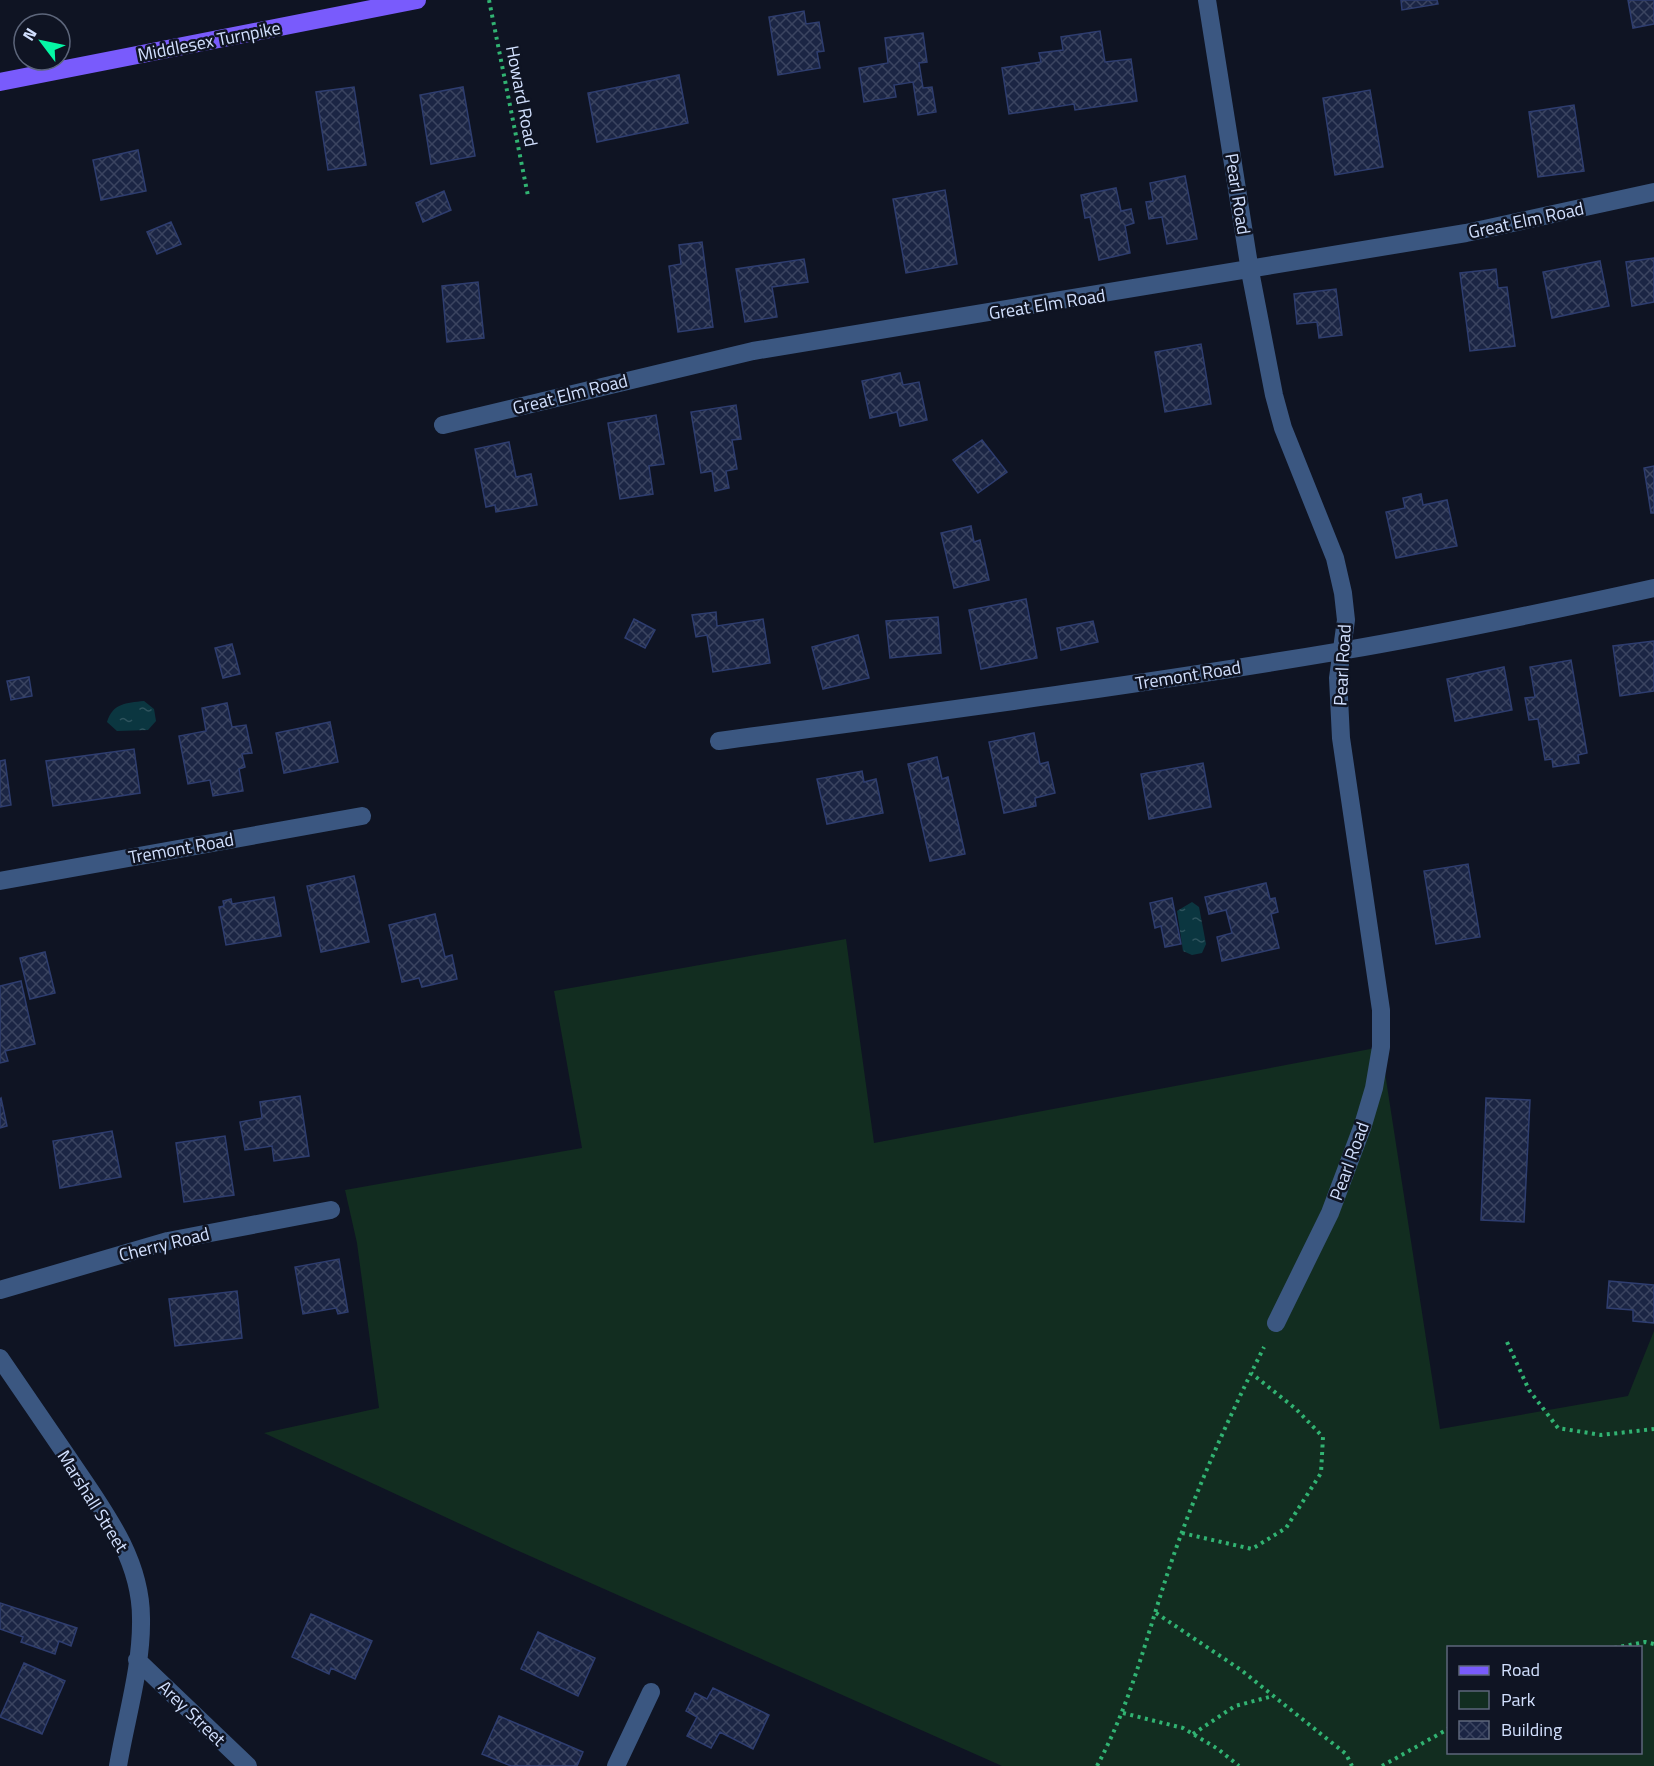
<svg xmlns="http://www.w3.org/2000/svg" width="1654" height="1766" viewBox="0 0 1654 1766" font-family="'Titillium Web',sans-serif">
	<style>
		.green { fill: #122d20; fill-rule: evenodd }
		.water { fill: url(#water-ripples) }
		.building { fill: url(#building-cross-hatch); stroke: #2e3d6f; stroke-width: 1.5 }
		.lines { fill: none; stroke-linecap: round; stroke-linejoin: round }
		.path { stroke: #31b372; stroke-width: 4; stroke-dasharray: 3 4.5; stroke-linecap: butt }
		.minor { stroke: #3b5781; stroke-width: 18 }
		.major { stroke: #795bfc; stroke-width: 18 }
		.labels { text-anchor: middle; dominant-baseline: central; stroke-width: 5; stroke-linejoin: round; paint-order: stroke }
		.street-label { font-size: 18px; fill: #d2e0fe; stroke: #0f1423 }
	</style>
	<defs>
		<pattern id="water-ripples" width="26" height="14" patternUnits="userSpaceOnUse" patternTransform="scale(1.5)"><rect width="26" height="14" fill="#0b3640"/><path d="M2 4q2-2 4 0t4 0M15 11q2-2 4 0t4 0" fill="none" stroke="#2e535d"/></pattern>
		<pattern id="building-cross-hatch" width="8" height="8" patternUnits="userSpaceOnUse" patternTransform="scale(1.5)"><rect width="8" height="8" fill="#1b2544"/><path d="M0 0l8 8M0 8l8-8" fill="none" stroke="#3b4460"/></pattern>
	</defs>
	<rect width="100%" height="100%" fill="#0f1423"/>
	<path class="green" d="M 846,939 L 874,1143 L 1381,1047 L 1440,1429 L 1628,1396 L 1654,1331 L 1654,1766 L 1002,1766 L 512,1548 L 264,1433 L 379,1408 L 357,1243 L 345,1190 L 582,1148 L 554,991 ZM 1448,1648 L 1640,1648 L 1640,1752 L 1448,1752 Z"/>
	<path class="water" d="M 144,701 L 154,709 L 156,721 L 148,730 L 117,731 L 107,722 C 113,703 126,703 144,701 Z
		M 1192,902 L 1199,907 L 1206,944 L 1202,953 L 1192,955 L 1183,951 L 1177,911 Z"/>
	<path class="building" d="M 1401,0 L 1437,0 L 1438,4 L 1402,10 Z
		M 1628,0 L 1654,0 L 1654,24 L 1633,28 Z
		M 804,11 L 806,24 L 819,22 L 824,51 L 817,52 L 820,68 L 778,75 L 769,17 Z
		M 1100,31 L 1105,62 L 1131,59 L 1137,101 L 1075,110 L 1074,104 L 1009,114 L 1002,68 L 1041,62 L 1039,53 L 1063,50 L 1061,37 Z
		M 923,33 L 927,62 L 919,63 L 923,88 L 932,87 L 936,112 L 918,115 L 913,82 L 894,85 L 896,97 L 864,102 L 859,68 L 888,63 L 885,38 Z
		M 679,75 L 688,123 L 597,142 L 588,93 Z
		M 354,87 L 366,165 L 328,170 L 316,92 Z
		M 463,87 L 475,156 L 431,164 L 420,95 Z
		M 1370,90 L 1383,167 L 1335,175 L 1323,98 Z
		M 1574,105 L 1584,171 L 1538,177 L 1529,112 Z
		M 138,150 L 146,191 L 101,200 L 93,160 Z
		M 1185,176 L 1197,239 L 1167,244 L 1162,217 L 1149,219 L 1146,202 L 1153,201 L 1150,183 Z
		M 1116,188 L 1121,211 L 1131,209 L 1134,223 L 1125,226 L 1130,253 L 1099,260 L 1090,217 L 1085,218 L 1081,195 Z
		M 945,190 L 957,264 L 906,273 L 893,199 Z
		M 444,191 L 451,210 L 423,222 L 416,203 Z
		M 171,222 L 181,244 L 157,254 L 147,232 Z
		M 702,242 L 713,327 L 678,332 L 669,266 L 681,264 L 679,245 Z
		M 1654,258 L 1654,302 L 1632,306 L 1626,262 Z
		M 804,259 L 808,282 L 772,287 L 777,317 L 745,322 L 736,269 Z
		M 1600,261 L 1609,306 L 1552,318 L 1543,272 Z
		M 1496,269 L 1498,288 L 1507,287 L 1515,346 L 1470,351 L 1460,273 Z
		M 478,282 L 484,338 L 447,342 L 442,286 Z
		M 1336,289 L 1342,335 L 1319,338 L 1317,322 L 1297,324 L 1294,294 Z
		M 1201,344 L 1211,404 L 1165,412 L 1155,352 Z
		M 900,373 L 903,385 L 919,382 L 927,420 L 900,426 L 897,412 L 870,418 L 862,381 Z
		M 736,405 L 741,439 L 732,440 L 737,469 L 726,471 L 729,488 L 715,491 L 712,471 L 701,473 L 691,412 Z
		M 656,415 L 664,464 L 649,466 L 653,494 L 620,499 L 608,423 Z
		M 982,440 L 1007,472 L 978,493 L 953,460 Z
		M 509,442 L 516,477 L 531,474 L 537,505 L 496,512 L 495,505 L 486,507 L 475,449 Z
		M 1654,466 L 1654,513 L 1651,513 L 1644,468 Z
		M 1421,494 L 1423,505 L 1447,500 L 1457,546 L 1396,558 L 1386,512 L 1405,508 L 1403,498 Z
		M 971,526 L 974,542 L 980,540 L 989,580 L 954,588 L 941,533 Z
		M 1026,599 L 1037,658 L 981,669 L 969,610 Z
		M 716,612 L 717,626 L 763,619 L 770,663 L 713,672 L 707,635 L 696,637 L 692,615 Z
		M 938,617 L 941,653 L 890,658 L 886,621 Z
		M 634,619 L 655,630 L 645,648 L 625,638 Z
		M 1093,621 L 1098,642 L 1061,650 L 1057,628 Z
		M 858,635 L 869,678 L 823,689 L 812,647 Z
		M 1654,641 L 1654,691 L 1620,696 L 1613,646 Z
		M 232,644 L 240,674 L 223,678 L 215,648 Z
		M 1571,660 L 1587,753 L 1578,755 L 1579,763 L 1553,767 L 1552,759 L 1545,760 L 1538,719 L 1529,720 L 1525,698 L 1535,697 L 1530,667 Z
		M 1504,667 L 1512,710 L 1455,721 L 1447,679 Z
		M 29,677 L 32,696 L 11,700 L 7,681 Z
		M 227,703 L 232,727 L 246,725 L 252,753 L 242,754 L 245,767 L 239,769 L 243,791 L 213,796 L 210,780 L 188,784 L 179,736 L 206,731 L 202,708 Z
		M 330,722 L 338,762 L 284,773 L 276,733 Z
		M 1034,733 L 1040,764 L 1048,762 L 1055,793 L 1035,798 L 1036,806 L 1004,813 L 989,742 Z
		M 134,749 L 140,793 L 53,806 L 46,761 Z
		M 937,757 L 942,779 L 948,777 L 965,854 L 930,861 L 908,764 Z
		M 5,760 L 11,805 L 0,807 L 0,761 Z
		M 1203,763 L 1211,807 L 1149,819 L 1141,774 Z
		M 862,771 L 864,782 L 876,779 L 883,813 L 827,824 L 817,779 Z
		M 1468,864 L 1480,937 L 1436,944 L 1424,871 Z
		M 354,876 L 369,942 L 321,952 L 307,886 Z
		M 1266,883 L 1270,899 L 1275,898 L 1278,912 L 1271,914 L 1279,948 L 1222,961 L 1217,937 L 1232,933 L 1226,910 L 1209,914 L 1205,897 Z
		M 274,897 L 281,936 L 226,945 L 219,907 L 224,906 L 223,901 L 231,899 L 232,904 Z
		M 1172,898 L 1181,944 L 1165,947 L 1161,926 L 1155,928 L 1150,903 Z
		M 435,914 L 445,957 L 452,955 L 457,979 L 422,987 L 419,978 L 402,982 L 389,925 Z
		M 45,952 L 55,993 L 30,999 L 20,958 Z
		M 21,981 L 35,1044 L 5,1051 L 8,1061 L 0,1063 L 0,986 Z
		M 300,1096 L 309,1156 L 274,1161 L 272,1146 L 245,1150 L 240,1122 L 262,1118 L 260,1102 Z
		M 1,1098 L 7,1126 L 0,1128 L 0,1099 Z
		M 1486,1098 L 1530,1100 L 1524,1222 L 1481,1220 Z
		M 112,1131 L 121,1177 L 60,1188 L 53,1141 Z
		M 225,1136 L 234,1195 L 184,1202 L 176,1143 Z
		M 339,1259 L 348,1312 L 338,1314 L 336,1308 L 303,1314 L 295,1267 Z
		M 1609,1281 L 1654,1285 L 1654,1323 L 1633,1321 L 1633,1310 L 1607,1308 Z
		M 237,1291 L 242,1338 L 175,1346 L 169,1299 Z
		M 0,1603 L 77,1628 L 71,1646 L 59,1641 L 55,1654 L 21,1642 L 23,1637 L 0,1629 Z
		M 311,1614 L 372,1641 L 355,1679 L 331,1668 L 329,1674 L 292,1657 Z
		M 538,1632 L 595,1658 L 578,1696 L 521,1669 Z
		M 24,1663 L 65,1681 L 42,1734 L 0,1717 Z
		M 713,1688 L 769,1715 L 753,1749 L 720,1732 L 711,1748 L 687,1736 L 697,1717 L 686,1711 L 695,1693 L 707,1699 Z
		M 499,1716 L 583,1752 L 577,1766 L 511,1766 L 482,1754 Z"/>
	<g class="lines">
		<path class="path" d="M 489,0 L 528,196
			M 1507,1342 L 1529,1390 L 1558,1428 L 1601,1435 L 1654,1429
			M 1182,1533 L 1252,1549 L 1286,1528 L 1321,1473 L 1323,1437 L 1296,1409 L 1251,1373
			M 1156,1613 L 1241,1670 L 1346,1754 L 1352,1766
			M 1614,1648 L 1645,1642 L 1654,1644
			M 1123,1713 L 1183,1728 L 1218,1749 L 1239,1766
			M 1193,1734 L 1235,1706 L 1273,1696
			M 1097,1766 C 1136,1693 1150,1620 1178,1543 C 1202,1476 1232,1411 1264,1347
			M 1382,1766 L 1448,1729"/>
		<path class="minor" d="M 1207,0 L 1250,271 L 1274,395 L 1283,428 L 1335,558 L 1343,593 L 1346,620 L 1338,678 L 1341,738 L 1381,1010 L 1381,1047 L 1374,1088 L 1363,1125 L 1330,1213 L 1276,1323
			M 443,425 L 753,351 L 1466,233 L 1654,192
			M 719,741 C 926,713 1134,686 1341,651 C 1446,633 1550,611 1654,588
			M 0,881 L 362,816
			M 0,1290 L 168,1241 L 331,1210
			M 0,1358 C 23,1392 46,1425 69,1459 C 101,1507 141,1557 141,1618 C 142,1667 126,1718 118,1766
			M 137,1660 L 248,1766
			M 616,1766 L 651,1692"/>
		<path class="major" d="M 0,82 L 417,0"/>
	</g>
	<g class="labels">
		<g class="street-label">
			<text transform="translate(209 41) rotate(-11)">Middlesex Turnpike</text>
			<text transform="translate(522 96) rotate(79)">Howard Road</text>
			<text transform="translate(1238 194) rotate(81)">Pearl Road</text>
			<text transform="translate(1526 220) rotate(-12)">Great Elm Road</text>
			<text transform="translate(1047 304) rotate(-9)">Great Elm Road</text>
			<text transform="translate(570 394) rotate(-14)">Great Elm Road</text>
			<text transform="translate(1342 665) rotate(-87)">Pearl Road</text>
			<text transform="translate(1188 675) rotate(-9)">Tremont Road</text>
			<text transform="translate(181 848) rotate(-10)">Tremont Road</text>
			<text transform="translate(1349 1161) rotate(-70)">Pearl Road</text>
			<text transform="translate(164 1244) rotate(-14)">Cherry Road</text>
			<text transform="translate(93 1501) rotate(58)">Marshall Street</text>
			<text transform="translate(192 1713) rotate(44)">Arey Street</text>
		</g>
	</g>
	<rect x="1447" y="1646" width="195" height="108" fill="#0f1423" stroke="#5d667b" stroke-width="1.5"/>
	<rect x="1459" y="1666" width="30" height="9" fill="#795bfc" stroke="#5d667b" stroke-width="1.5"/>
	<text x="1501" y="1676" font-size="18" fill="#d2e0fe">Road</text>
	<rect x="1459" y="1691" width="30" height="18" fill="#122d20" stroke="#5d667b" stroke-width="1.5"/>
	<text x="1501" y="1706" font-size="18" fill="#d2e0fe">Park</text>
	<rect x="1459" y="1721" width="30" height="18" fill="url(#building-cross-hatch)" stroke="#5d667b" stroke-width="1.5"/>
	<text x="1501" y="1736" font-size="18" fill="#d2e0fe">Building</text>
	<g transform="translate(42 42) rotate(302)"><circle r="28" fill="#0f1423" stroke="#5d667b" stroke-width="1.5"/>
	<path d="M0-4.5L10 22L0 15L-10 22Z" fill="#05f7a5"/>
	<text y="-9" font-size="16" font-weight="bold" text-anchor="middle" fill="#d2e0fe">N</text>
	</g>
</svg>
